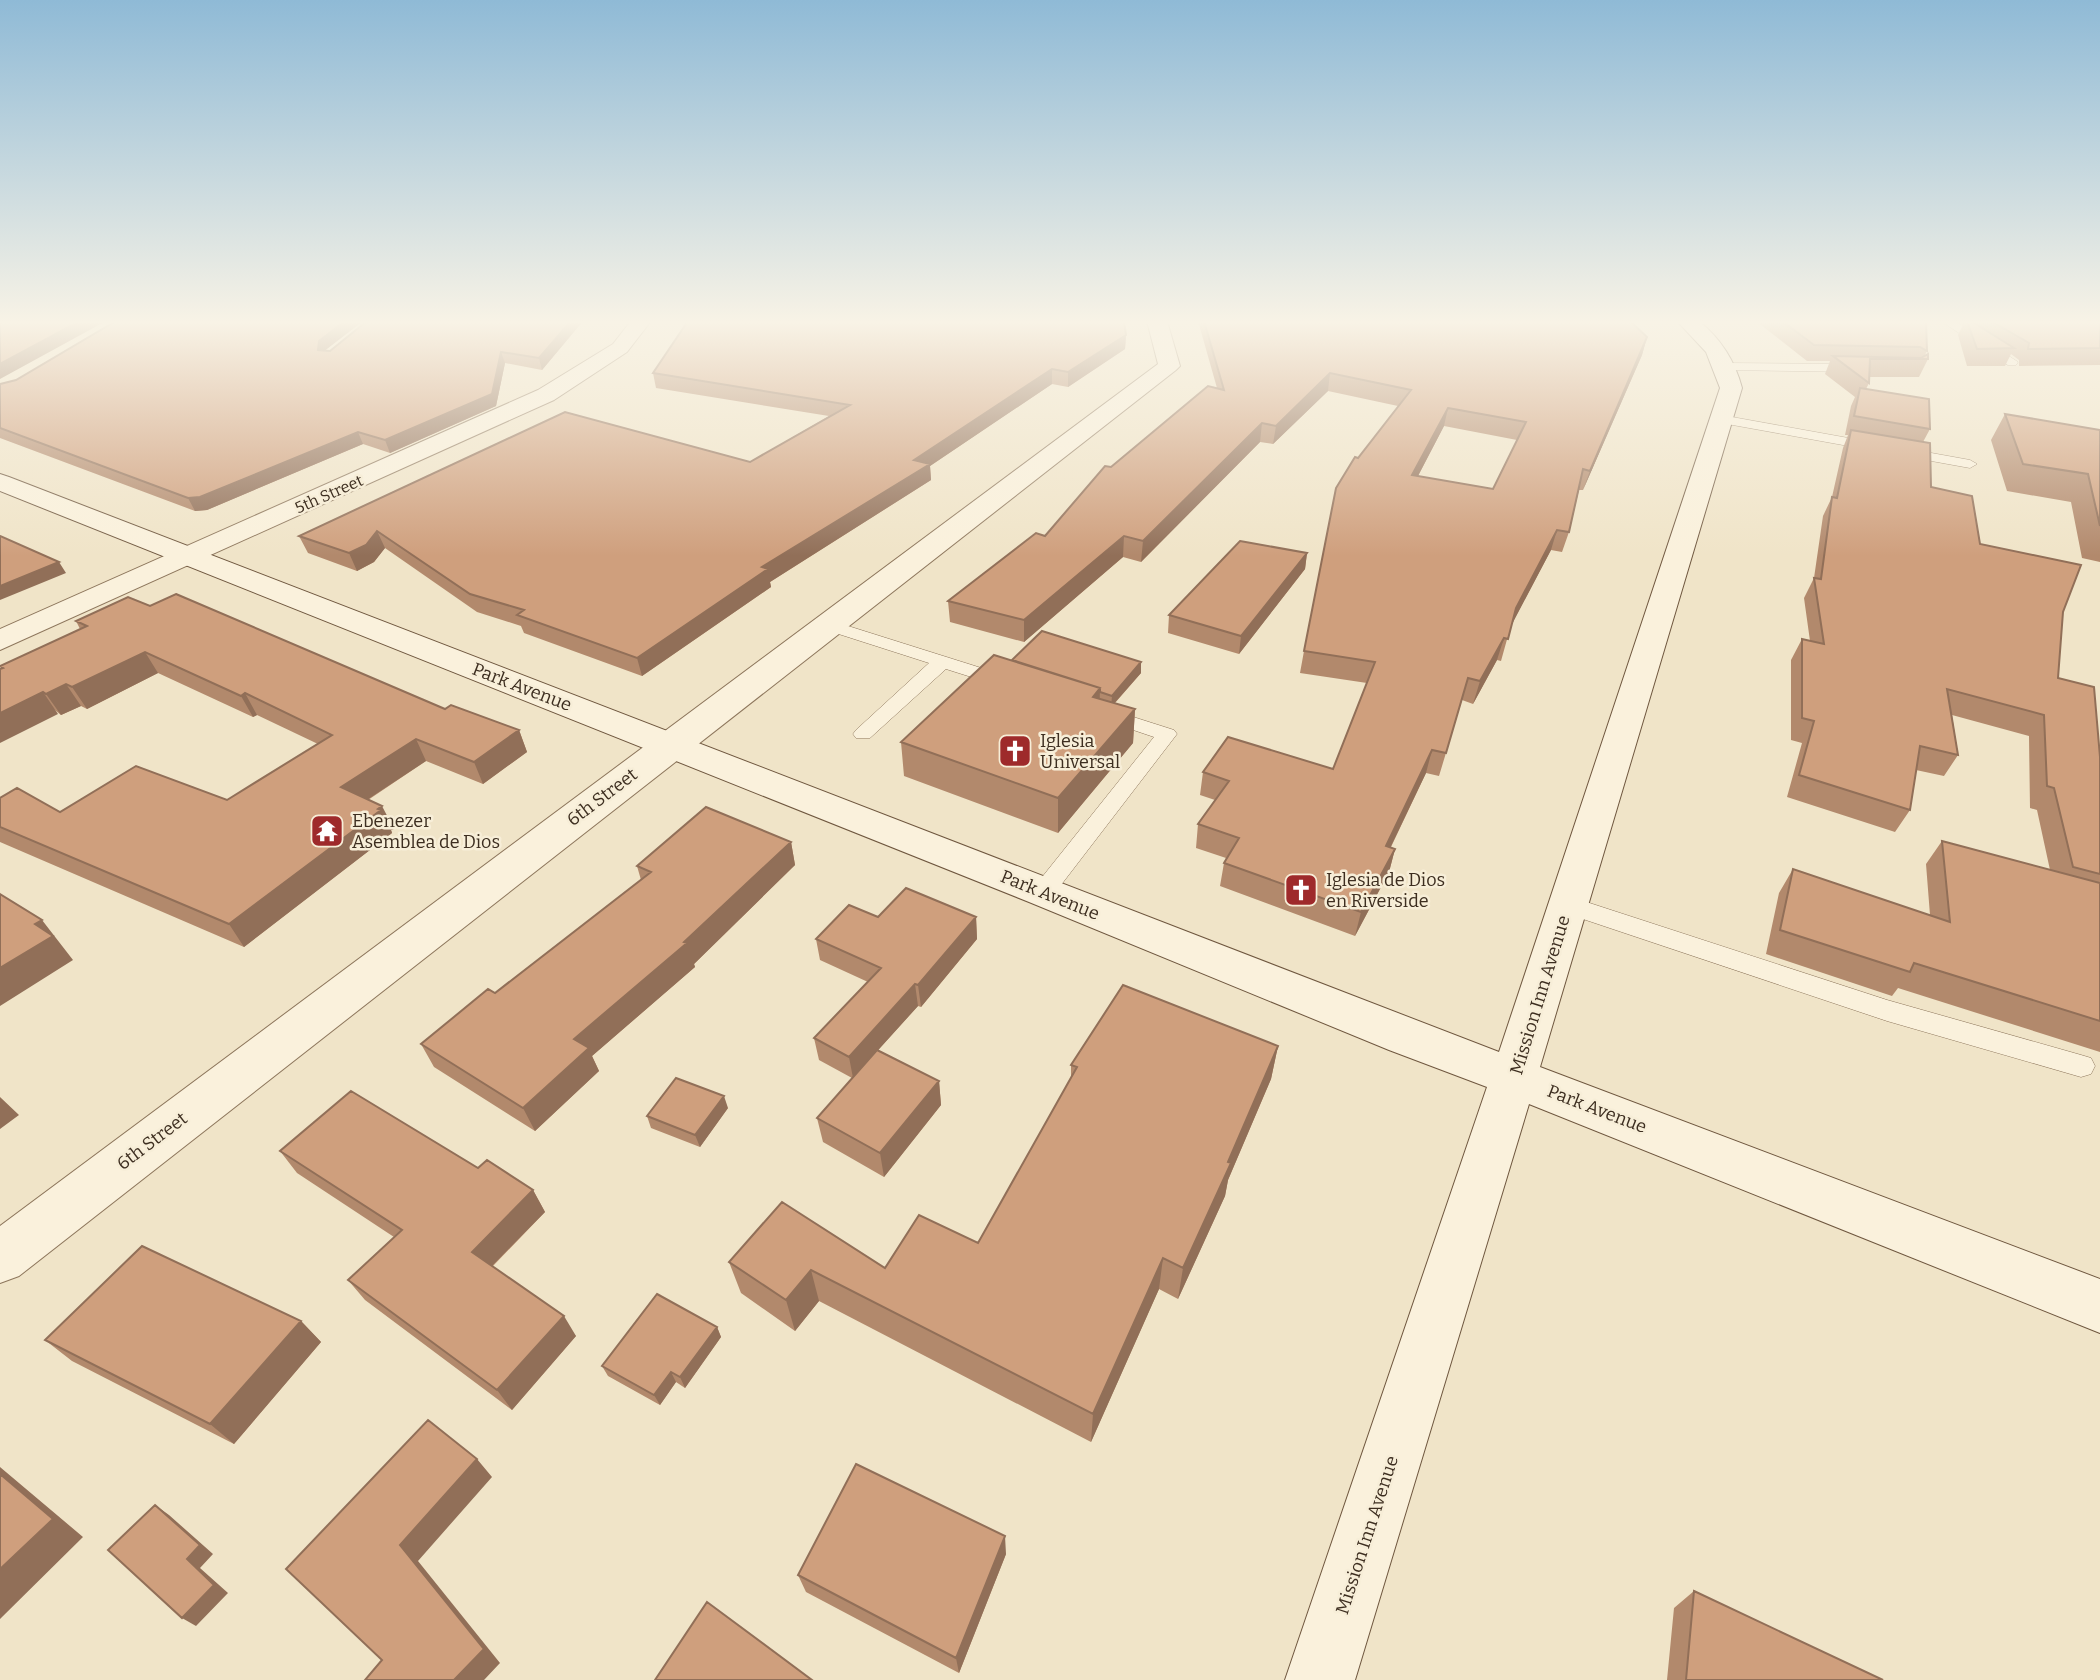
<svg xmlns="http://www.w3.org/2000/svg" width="2100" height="1680" viewBox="0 0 2100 1680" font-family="Bitter,serif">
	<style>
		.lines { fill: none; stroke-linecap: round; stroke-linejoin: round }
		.lane-casing { stroke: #8d765c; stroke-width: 1 }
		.street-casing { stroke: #8d765c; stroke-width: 2 }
		.secondary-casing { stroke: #6f573f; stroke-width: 2 }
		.lane { fill: #faf1dc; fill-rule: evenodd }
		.street { fill: #faf1dc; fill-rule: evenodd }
		.secondary { fill: #faf1dc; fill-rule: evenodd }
		.wall { fill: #b2896c; fill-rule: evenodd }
		.shaded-wall { fill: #916f58 }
		.building { fill: #cf9f7d; stroke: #916f58; stroke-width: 2; fill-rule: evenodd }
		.labels { text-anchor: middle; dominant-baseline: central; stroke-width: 5; stroke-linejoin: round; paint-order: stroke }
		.far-street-label { font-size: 16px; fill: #3d2e20; stroke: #f7eed8 }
		.street-label { font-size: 18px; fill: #3d2e20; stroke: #f7eed8 }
		.poi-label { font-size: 18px; fill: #3d2e20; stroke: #f7eed8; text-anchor: start }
	</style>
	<rect width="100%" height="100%" fill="#f0e4c8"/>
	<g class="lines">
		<defs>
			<path id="lane" d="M 1941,321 L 1955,321 L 2018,362 L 2016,365 L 2008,365 Z
				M 1727,363 L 1856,364 L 1862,368 L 1856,372 L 1723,370 L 1721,367 Z
				M 1721,415 L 1970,460 L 1977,464 L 1970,468 L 1716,422 L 1714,419 Z
				M 829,620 L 1013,678 L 1016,682 L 1006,688 L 946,669 L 870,738 L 856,738 L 853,734 L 856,730 L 929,663 L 823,629 L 820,625 Z
				M 1105,708 L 1174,730 L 1177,734 L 1051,898 L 1043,900 L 1035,898 L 1031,892 L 1035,886 L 1154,737 L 1098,718 L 1095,714 L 1098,710 Z
				M 1568,896 L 1887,1000 L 2081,1055 L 2091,1058 L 2095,1066 L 2091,1074 L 2081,1077 L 1887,1021 L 1559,911 L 1556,905 L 1559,899 Z"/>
			<path id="street" d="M 631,321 L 651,321 L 627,352 L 554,400 L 0,650 L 0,629 L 538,390 L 613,344 Z
				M 1147,321 L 1167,321 L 1180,366 L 1176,370 L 19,1276 L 0,1283 L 0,1226 L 1158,364 Z"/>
			<path id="secondary" d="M 1677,321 L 1699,321 C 1721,339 1735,361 1742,388 L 1540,1067 L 2100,1279 L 2100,1333 L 1529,1104 L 1355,1680 L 1285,1680 L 1487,1087 L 1389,1050 L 1029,902 L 0,491 L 0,474 L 9,477 L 1499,1052 L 1720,388 L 1706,352 Z"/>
		</defs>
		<use href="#lane" class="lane-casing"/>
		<use href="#street" class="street-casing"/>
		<use href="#secondary" class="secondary-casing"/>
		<use href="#lane" class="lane"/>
		<use href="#street" class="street"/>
		<use href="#secondary" class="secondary"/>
	</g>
	<path class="wall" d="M 116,321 L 363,321 L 325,350 L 330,351 L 367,321 L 583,321 L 542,370 L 505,363 L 496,406 L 390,453 L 363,444 L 207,510 L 195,511 L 0,438 L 0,384 L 16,380 Z
		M 1198,321 L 1630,321 L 1647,337 L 1642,355 L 1583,490 L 1579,490 L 1569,532 L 1562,552 L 1551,550 L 1511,625 L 1501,661 L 1497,660 L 1473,704 L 1462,700 L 1439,776 L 1426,773 L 1391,847 L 1395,849 L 1389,872 L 1355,936 L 1220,886 L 1224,863 L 1226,858 L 1196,848 L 1198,824 L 1215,800 L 1200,795 L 1203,772 L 1333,769 L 1367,683 L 1300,673 L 1304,651 L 1358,458 L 1398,406 L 1328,391 L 1273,444 L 1260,442 L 1141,562 L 1123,557 L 1024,642 L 950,622 L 948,601 L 1045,536 L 1111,467 L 1217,388 ZM 1444,426 L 1517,440 L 1493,489 L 1418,476 Z
		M 1756,321 L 1926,321 L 1927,351 L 1925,355 L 1928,359 L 1919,377 L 1869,377 L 1869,383 L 1866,389 L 1930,429 L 1923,442 L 1931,487 L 1980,544 L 2063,612 L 2058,678 L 2100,757 L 2100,1052 L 1898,988 L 1892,996 L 1766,954 L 1779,893 L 1793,869 L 1930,915 L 1926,864 L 1942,841 L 2050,870 L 2037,810 L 2030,808 L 2029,736 L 1952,715 L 1958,755 L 1944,776 L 1916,770 L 1910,810 L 1895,832 L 1787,797 L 1802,743 L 1791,740 L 1791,660 L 1802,639 L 1810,641 L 1804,598 L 1814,578 L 1823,516 L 1832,497 L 1843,448 L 1848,435 L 1845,435 L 1851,406 L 1855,397 L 1825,374 L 1830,361 L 1807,361 Z
		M 1956,321 L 2100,321 L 2100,365 L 2019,366 L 2019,360 L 2011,354 L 2005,366 L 1967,366 L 1958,335 L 1963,325 Z
		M 1126,335 L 1125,349 L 1068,387 L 1052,384 L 930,466 L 931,480 L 770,582 L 771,587 L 642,676 L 524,633 L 521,626 L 477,612 L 385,548 L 374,562 L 357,571 L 308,553 L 299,536 L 750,462 L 829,416 L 656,388 L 653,373 Z
		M 2005,414 L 2100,430 L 2100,562 L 2082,558 L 2071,502 L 2007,491 L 1991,440 Z
		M 1307,553 L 1305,569 L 1239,654 L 1168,633 L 1169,615 Z
		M 150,606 L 445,709 L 519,730 L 527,752 L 483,784 L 426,761 L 368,800 L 394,829 L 391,830 L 392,833 L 244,947 L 0,842 L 0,798 L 60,812 L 227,800 L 318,744 L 257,715 L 253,717 L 158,673 L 87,709 L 81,706 L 61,715 L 0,666 L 80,629 L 76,621 Z
		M 1012,660 L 1141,673 L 1115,703 L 1135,709 L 1133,743 L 1058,833 L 904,776 L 901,742 Z
		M 791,842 L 795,865 L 694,964 L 695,967 L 592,1056 L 599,1071 L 535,1131 L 434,1067 L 421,1044 L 495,993 L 641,880 L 637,866 Z
		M 878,917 L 976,917 L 977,939 L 921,1007 L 918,1006 L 878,1050 L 939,1081 L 941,1105 L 884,1177 L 823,1142 L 817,1118 L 852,1078 L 819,1060 L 814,1038 L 868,982 L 820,960 L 816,939 Z
		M 1278,1046 L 1271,1079 L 1228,1180 L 1225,1196 L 1178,1299 L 1159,1289 L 1091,1442 L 819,1301 L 795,1331 L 741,1293 L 729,1262 L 885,1268 L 978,1243 L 1071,1079 L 1071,1065 Z
		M 728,1108 L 700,1147 L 651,1128 L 647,1116 Z
		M 280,1151 L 478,1168 L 533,1190 L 545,1212 L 492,1267 L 576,1336 L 512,1410 L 365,1300 L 348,1280 L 394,1237 L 297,1173 Z
		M 301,1321 L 321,1342 L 234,1444 L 72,1361 L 45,1340 Z
		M 717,1327 L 721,1337 L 685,1388 L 676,1382 L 660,1405 L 608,1376 L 602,1366 Z
		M 1006,1554 L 959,1673 L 806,1592 L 798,1575 Z
		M 1694,1591 L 1883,1680 L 1667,1680 L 1674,1608 Z"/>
	<path class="shaded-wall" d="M 80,321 L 106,321 L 0,379 L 0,364 Z
		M 345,321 L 363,321 L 323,352 L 318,350 L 319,341 Z
		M 571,321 L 583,321 L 542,370 L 539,358 Z
		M 1126,335 L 1125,349 L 1068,387 L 1068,372 Z
		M 1647,337 L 1642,355 L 1583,490 L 1590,471 Z
		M 501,352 L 505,363 L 496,406 L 390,453 L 385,440 Z
		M 1052,369 L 1052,384 L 930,466 L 931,480 L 770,582 L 771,587 L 642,676 L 637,658 L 762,567 L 914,460 Z
		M 1330,373 L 1328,391 L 1273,444 L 1276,426 Z
		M 1448,408 L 1444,426 L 1408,495 L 1412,475 Z
		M 1262,423 L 1260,442 L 1141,562 L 1143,541 Z
		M 358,432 L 363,444 L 207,510 L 195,511 L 188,498 Z
		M 1557,530 L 1551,550 L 1509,630 L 1516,608 Z
		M 377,531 L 385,548 L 374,562 L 357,571 L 349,553 Z
		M 1124,536 L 1123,557 L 1024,642 L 1024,620 Z
		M 1307,553 L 1305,569 L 1239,654 L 1241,636 Z
		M 59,562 L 66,573 L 0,600 L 0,586 Z
		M 1504,638 L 1497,660 L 1473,704 L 1480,681 Z
		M 145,652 L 158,673 L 87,709 L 72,687 Z
		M 1141,662 L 1141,673 L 1111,707 L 1112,696 Z
		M 66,684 L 81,706 L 61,715 L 46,694 Z
		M 1100,688 L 1099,722 L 1093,697 Z
		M 43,692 L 58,714 L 0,743 L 0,713 Z
		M 245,693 L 257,715 L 253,717 L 241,696 Z
		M 1135,709 L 1133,743 L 1058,833 L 1058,798 Z
		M 519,730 L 527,752 L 483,784 L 474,762 Z
		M 416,739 L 426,761 L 353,809 L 341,787 Z
		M 1432,750 L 1426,773 L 1380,869 L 1386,846 Z
		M 382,806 L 394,829 L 391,830 L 392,833 L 244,947 L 229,924 Z
		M 791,842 L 795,865 L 694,964 L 695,967 L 592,1056 L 599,1071 L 535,1131 L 523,1108 L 574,1039 L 684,942 Z
		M 1395,849 L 1389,872 L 1355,936 L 1361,912 Z
		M 976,917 L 977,939 L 921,1007 L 918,985 Z
		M 42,920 L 73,960 L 0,1006 L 0,968 L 35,924 Z
		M 915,984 L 918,1006 L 853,1078 L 849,1057 Z
		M 1278,1046 L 1271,1079 L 1228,1180 L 1225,1196 L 1178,1299 L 1183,1268 Z
		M 939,1081 L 941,1105 L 884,1177 L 880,1153 Z
		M 724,1096 L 728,1108 L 700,1147 L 695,1135 Z
		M 0,1097 L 19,1115 L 0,1129 Z
		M 533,1190 L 545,1212 L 485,1273 L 472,1252 Z
		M 1163,1258 L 1159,1289 L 1091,1442 L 1093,1414 Z
		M 811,1270 L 819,1301 L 795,1331 L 786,1300 Z
		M 564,1316 L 576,1336 L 512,1410 L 497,1390 Z
		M 301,1321 L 321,1342 L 234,1444 L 210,1424 Z
		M 717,1327 L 721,1337 L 685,1388 L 680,1377 Z
		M 671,1372 L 676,1382 L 660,1405 L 654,1395 Z
		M 477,1459 L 492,1477 L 418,1561 L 500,1663 L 484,1680 L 454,1680 L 400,1545 Z
		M 0,1467 L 83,1537 L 0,1619 Z
		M 155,1505 L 169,1515 L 213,1554 L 200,1568 L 228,1593 L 196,1626 L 182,1618 L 187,1559 Z
		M 1005,1536 L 1006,1554 L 959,1673 L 956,1658 Z"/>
	<path class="building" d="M 0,321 L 80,321 L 0,364 Z
		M 116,321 L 345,321 L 319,341 L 318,350 L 330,351 L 367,321 L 571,321 L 539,358 L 501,352 L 492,394 L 385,440 L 358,432 L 200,497 L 188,498 L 0,428 L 0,384 L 16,380 Z
		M 688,321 L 1124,321 L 1126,335 L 1068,372 L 1052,369 L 914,460 L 930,464 L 762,567 L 768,569 L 637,658 L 517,615 L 524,610 L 470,594 L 377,531 L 366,545 L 349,553 L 299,536 L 565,412 L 750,462 L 850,405 L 653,373 Z
		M 1204,321 L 1630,321 L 1647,337 L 1590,471 L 1583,469 L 1569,532 L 1557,530 L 1516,608 L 1508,639 L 1504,638 L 1480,681 L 1468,678 L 1446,753 L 1432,750 L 1386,846 L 1395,849 L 1361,912 L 1224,863 L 1239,838 L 1198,824 L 1229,781 L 1203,772 L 1228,737 L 1333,769 L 1375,662 L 1304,651 L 1336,488 L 1355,457 L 1358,458 L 1411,390 L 1330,373 L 1276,426 L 1262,423 L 1143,541 L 1124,536 L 1024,620 L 948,601 L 1036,533 L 1045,536 L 1105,466 L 1111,467 L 1208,386 L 1224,390 ZM 1448,408 L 1526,422 L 1493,489 L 1412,475 Z
		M 1782,321 L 1926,321 L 1927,351 L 1920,347 L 1814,345 Z
		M 1967,321 L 1971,321 L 2014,348 L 1977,349 Z
		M 1991,321 L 2100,321 L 2100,348 L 2028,349 L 2029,343 Z
		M 1928,354 L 1928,359 L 1870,359 L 1869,383 L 1833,356 L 1921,358 Z
		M 1860,388 L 1929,399 L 1930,429 L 1854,416 Z
		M 2005,414 L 2100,430 L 2100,526 L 2088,474 L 2023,464 Z
		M 1851,430 L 1930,443 L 1931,487 L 1972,496 L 1980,544 L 2081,565 L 2063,612 L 2058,678 L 2094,687 L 2100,757 L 2100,874 L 2073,867 L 2054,788 L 2047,786 L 2044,715 L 1947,689 L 1958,755 L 1920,746 L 1910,810 L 1799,775 L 1814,721 L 1802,718 L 1802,639 L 1824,644 L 1814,578 L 1821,579 L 1832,497 L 1837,498 Z
		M 0,536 L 59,562 L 0,586 Z
		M 1240,541 L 1307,553 L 1241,636 L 1169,615 Z
		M 176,594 L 445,709 L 451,705 L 519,730 L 474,762 L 416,739 L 341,787 L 382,806 L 378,809 L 381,810 L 229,924 L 0,827 L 0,798 L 17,788 L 60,812 L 136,766 L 227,800 L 332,735 L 245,693 L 241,696 L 145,652 L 72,687 L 66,684 L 46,694 L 43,692 L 0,713 L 0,669 L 3,668 L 0,666 L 87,626 L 76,621 L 128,597 L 150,606 Z
		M 1042,631 L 1141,662 L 1112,696 L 1100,692 L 1100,688 L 1012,660 Z
		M 994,655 L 1100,688 L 1093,697 L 1135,709 L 1058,798 L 901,742 Z
		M 706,807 L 791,842 L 684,942 L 687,943 L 574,1039 L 589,1048 L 523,1108 L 421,1044 L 488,989 L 495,993 L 651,872 L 637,866 Z
		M 1942,841 L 2100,883 L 2100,1021 L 1914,963 L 1910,972 L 1780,930 L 1793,869 L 1950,922 Z
		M 906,888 L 976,917 L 918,985 L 915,984 L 849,1057 L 814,1038 L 881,968 L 816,939 L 849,905 L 878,917 Z
		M 0,894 L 42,920 L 35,924 L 53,936 L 0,968 Z
		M 1123,985 L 1278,1046 L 1228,1162 L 1231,1163 L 1183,1268 L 1163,1258 L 1093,1414 L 811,1270 L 786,1300 L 729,1262 L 782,1202 L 885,1268 L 919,1215 L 978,1243 L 1077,1067 L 1071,1065 Z
		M 877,1050 L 939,1081 L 880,1153 L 817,1118 Z
		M 676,1078 L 724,1096 L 695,1135 L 647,1116 Z
		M 351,1091 L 478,1168 L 487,1160 L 533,1190 L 472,1252 L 564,1316 L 497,1390 L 348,1280 L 402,1230 L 280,1151 Z
		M 142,1246 L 301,1321 L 210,1424 L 45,1340 Z
		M 657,1294 L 717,1327 L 680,1377 L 671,1372 L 654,1395 L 602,1366 Z
		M 428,1420 L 477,1459 L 400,1545 L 484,1649 L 454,1680 L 365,1680 L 382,1660 L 286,1569 Z
		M 856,1464 L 1005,1536 L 956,1658 L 798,1575 Z
		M 0,1474 L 53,1519 L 0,1569 Z
		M 155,1505 L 200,1545 L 187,1559 L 214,1585 L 182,1618 L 108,1550 Z
		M 1694,1591 L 1883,1680 L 1686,1680 Z
		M 707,1602 L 812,1680 L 655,1680 Z"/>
	<linearGradient id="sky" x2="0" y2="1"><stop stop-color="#8fbad6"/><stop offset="0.58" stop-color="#f8f3e6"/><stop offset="1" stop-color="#f8f3e6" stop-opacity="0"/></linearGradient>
	<rect width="2100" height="556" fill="url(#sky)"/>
	<defs>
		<symbol id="church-square" viewBox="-11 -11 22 22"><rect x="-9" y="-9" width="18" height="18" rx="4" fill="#9e2a2b" stroke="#f7eed8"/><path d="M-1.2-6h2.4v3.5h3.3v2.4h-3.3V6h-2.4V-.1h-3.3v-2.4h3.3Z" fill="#fff"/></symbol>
		<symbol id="temple-square" viewBox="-11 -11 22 22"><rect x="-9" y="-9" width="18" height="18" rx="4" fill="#9e2a2b" stroke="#f7eed8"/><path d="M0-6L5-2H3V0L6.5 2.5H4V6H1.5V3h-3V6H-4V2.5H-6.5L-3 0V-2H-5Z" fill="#fff"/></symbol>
	</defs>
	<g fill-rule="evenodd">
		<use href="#church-square" x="996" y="732" width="38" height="38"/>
		<use href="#temple-square" x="308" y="812" width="38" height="38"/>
		<use href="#church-square" x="1282" y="871" width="38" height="38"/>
	</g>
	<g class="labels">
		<g class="far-street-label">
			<text transform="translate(329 494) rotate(-24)">5th Street</text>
		</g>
		<g class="street-label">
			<text transform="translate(522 687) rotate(21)">Park Avenue</text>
			<text transform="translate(602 797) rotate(-37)">6th Street</text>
			<text transform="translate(1050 895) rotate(22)">Park Avenue</text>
			<text transform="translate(1540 995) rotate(-73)">Mission Inn Avenue</text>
			<text transform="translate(1597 1109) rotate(21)">Park Avenue</text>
			<text transform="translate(152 1141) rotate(-37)">6th Street</text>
			<text transform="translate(1367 1535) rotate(-72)">Mission Inn Avenue</text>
		</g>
		<g class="poi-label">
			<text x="1040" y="741">Iglesia<tspan x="1040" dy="21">Universal</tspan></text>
			<text x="352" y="821">Ebenezer<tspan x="352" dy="21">Asemblea de Dios</tspan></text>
			<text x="1326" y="880">Iglesia de Dios<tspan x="1326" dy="21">en Riverside</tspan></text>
		</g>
	</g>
</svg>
